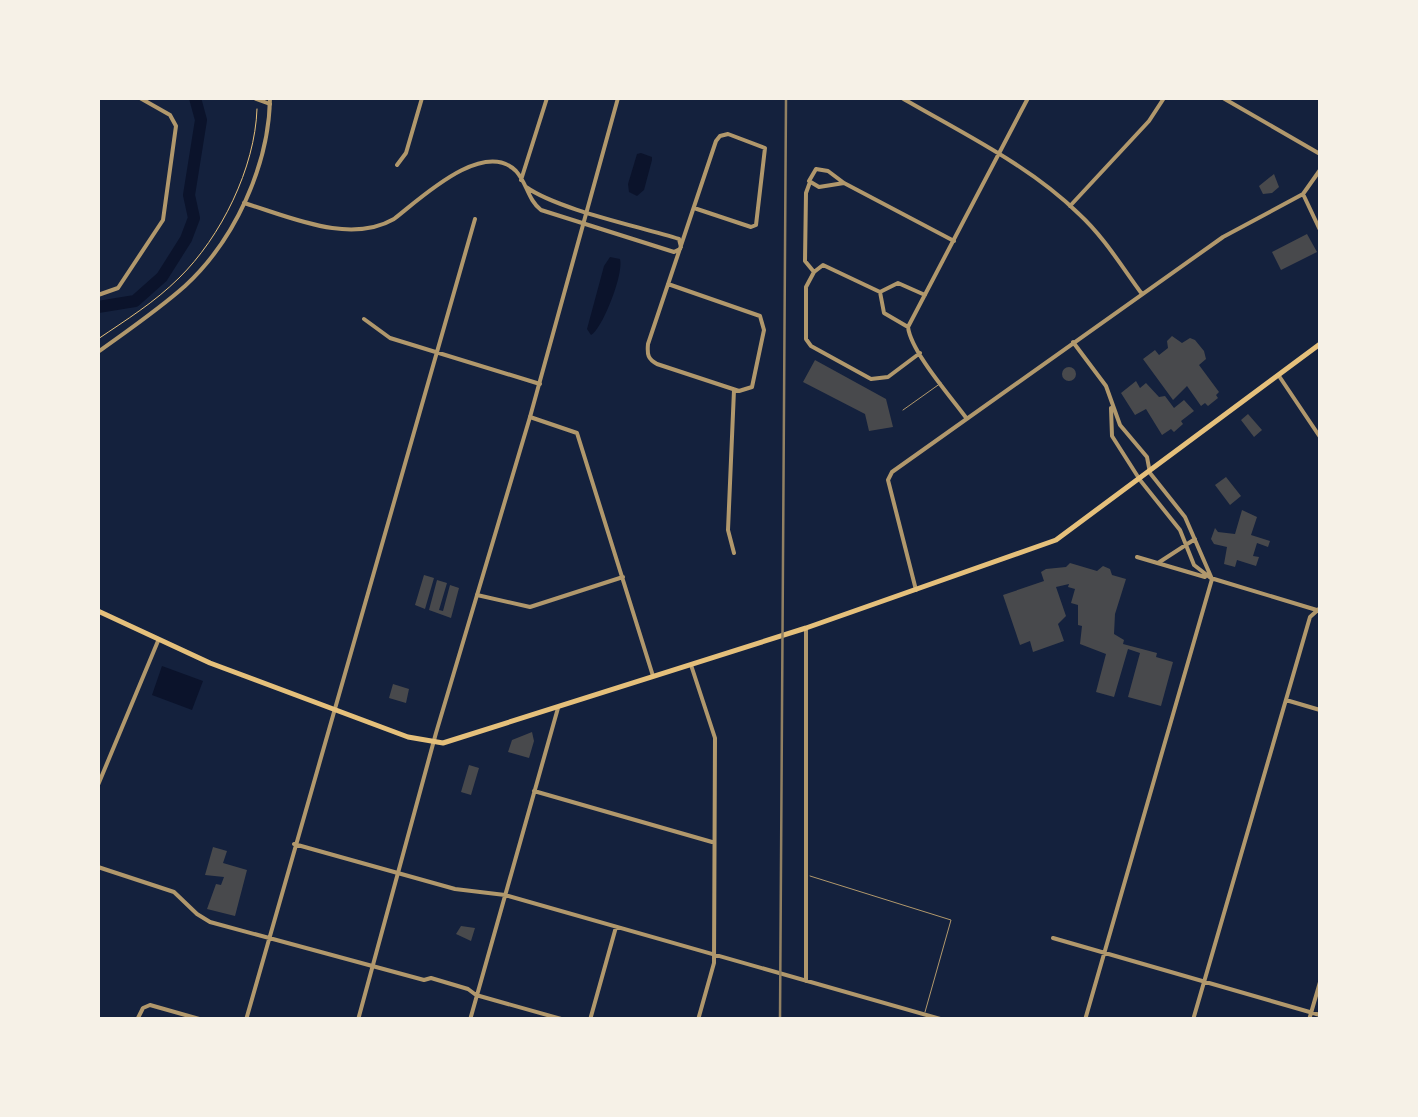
<svg xmlns="http://www.w3.org/2000/svg" width="1418" height="1117" viewBox="0 0 1418 1117" font-family="'Fira Sans Condensed',sans-serif">
	<style>
		.water { fill: #0b132b }
		.lines { fill: none; stroke-linecap: round; stroke-linejoin: round }
		.river { stroke: #0b132b; stroke-width: 12 }
		.building { fill: #48494c }
		.path { stroke: #e5c07b; stroke-width: 1 }
		.service { stroke: #b1986c; stroke-width: 1 }
		.minor { stroke: #b1986c; stroke-width: 4 }
		.tertiary { stroke: #b1986c; stroke-width: 4 }
		.secondary { stroke: #e5c07b; stroke-width: 5 }
		.rail { stroke: #918062; stroke-width: 2.5 }
	</style>
	<rect width="100%" height="100%" fill="#14213d"/>
	<path class="water" d="M 641,153 L 652,157 L 652,160 L 644,190 L 637,196 L 629,192 L 628,184 L 637,154 Z
		M 610,257 L 620,259 C 624,273 603,328 591,335 L 587,329 L 604,266 Z
		M 162,666 L 203,681 L 192,710 L 152,695 Z"/>
	<g class="lines">
		<path class="river" d="M 98,307 L 135,301 L 162,277 L 186,239 L 194,218 L 189,195 L 201,120 L 195,98"/>
	</g>
	<path class="building" d="M 1274,174 L 1279,187 L 1272,193 L 1263,194 L 1259,186 Z
		M 1307,234 L 1317,252 L 1281,270 L 1272,252 Z
		M 1172,336 L 1182,343 L 1190,338 L 1195,340 L 1204,351 L 1206,359 L 1199,365 L 1219,392 L 1216,395 L 1218,398 L 1208,406 L 1205,403 L 1201,406 L 1187,386 L 1173,400 L 1143,359 L 1155,350 L 1159,355 L 1168,348 L 1167,341 Z
		M 815,360 L 886,399 L 893,427 L 869,431 L 865,414 L 803,382 Z
		M1062 374a7 7 0 1 1 14 0a7 7 0 1 1-14 0Z
		M 1136,381 L 1140,388 L 1146,383 L 1159,397 L 1165,396 L 1174,408 L 1184,400 L 1194,411 L 1181,421 L 1183,424 L 1174,432 L 1171,429 L 1162,435 L 1146,409 L 1135,415 L 1121,393 Z
		M 1248,414 L 1262,430 L 1254,437 L 1241,420 Z
		M 1226,477 L 1241,496 L 1230,505 L 1215,485 Z
		M 1242,510 L 1257,517 L 1251,535 L 1270,541 L 1268,547 L 1257,543 L 1253,556 L 1259,557 L 1256,566 L 1237,560 L 1235,567 L 1224,564 L 1227,547 L 1214,544 L 1211,539 L 1215,528 L 1218,532 L 1235,534 Z
		M 1070,563 L 1097,571 L 1103,566 L 1110,569 L 1112,575 L 1126,579 L 1115,614 L 1114,634 L 1124,640 L 1123,644 L 1157,653 L 1156,657 L 1173,662 L 1161,706 L 1128,697 L 1140,653 L 1128,649 L 1114,697 L 1096,692 L 1106,654 L 1080,644 L 1082,626 L 1078,625 L 1078,605 L 1071,603 L 1075,589 L 1068,587 L 1069,584 L 1056,587 L 1066,616 L 1058,624 L 1064,641 L 1033,652 L 1030,641 L 1020,645 L 1003,595 L 1044,581 L 1041,572 L 1046,569 L 1066,567 Z
		M 424,575 L 434,578 L 425,609 L 415,605 Z
		M 437,580 L 447,583 L 439,610 L 443,611 L 450,585 L 459,588 L 451,618 L 429,610 Z
		M 393,684 L 409,689 L 406,703 L 389,698 Z
		M 532,732 L 534,741 L 529,758 L 508,752 L 512,740 Z
		M 469,765 L 479,768 L 471,795 L 461,792 Z
		M 213,847 L 227,851 L 223,863 L 247,870 L 235,916 L 207,909 L 216,884 L 221,885 L 224,877 L 205,875 Z
		M 461,926 L 475,928 L 471,941 L 456,934 Z"/>
	<g class="lines">
		<path class="path" d="M 98,339 C 126,320 155,302 179,278 C 221,237 255,168 257,109"/>
		<path class="service" d="M 903,410 L 941,383
			M 810,876 L 951,920 L 925,1012"/>
		<path class="minor" d="M 254,98 L 270,104
			M 902,98 C 962,133 1029,165 1079,214 C 1104,237 1122,267 1142,294
			M 397,165 L 406,153 L 422,98
			M 521,180 L 547,98
			M 810,182 L 806,193 L 805,261 L 814,272
			M 844,183 L 819,187 L 809,181 L 816,169 L 828,171 L 844,183 L 954,241
			M 526,187 C 559,210 638,226 679,239 L 681,247
			M 1303,194 L 1320,230
			M 244,203 C 288,216 349,245 394,219 C 419,200 483,138 516,171 C 527,183 528,200 541,210 L 674,252 L 680,249
			M 1070,206 L 1149,121 L 1164,98
			M 814,272 L 806,287 L 806,339 L 811,346 L 871,379 L 888,377 L 920,353
			M 814,272 L 823,265 L 880,292
			M 668,284 L 760,316 L 764,330 L 752,387 L 739,391 L 657,364 C 648,359 647,355 648,344 L 716,141 L 720,136 L 728,134 L 765,148 L 756,225 L 751,227 L 694,208
			M 98,295 L 118,288 L 163,220 L 176,126 L 170,115 L 140,98
			M 364,319 L 390,338 L 540,384
			M 908,327 L 884,313 L 880,292 L 898,283 L 925,295
			M 1073,342 L 1106,386 L 1120,425 L 1147,457 L 1150,473 L 1185,517 L 1212,579
			M 1279,376 L 1320,437
			M 1111,408 L 1112,436 L 1140,480 L 1180,530 L 1194,565 L 1212,579
			M 530,417 L 577,433 L 653,676
			M 967,419 C 951,397 911,352 908,327 L 1028,98
			M 734,553 L 728,530 L 734,390
			M 1137,557 L 1205,577
			M 1158,563 L 1195,539
			M 1214,579 L 1320,611
			M 916,590 L 888,480 L 892,472 L 1223,237 L 1303,194 L 1320,170
			M 477,595 L 530,607 L 623,577
			M 806,628 L 806,981
			M 691,665 L 715,738 L 714,963 L 698,1020
			M 1286,700 L 1320,710
			M 98,785 L 158,641
			M 534,791 L 712,842
			M 294,844 L 455,889 L 505,895 L 944,1020
			M 98,867 L 174,892 L 197,914 L 210,922 L 424,980 L 431,978 L 468,989 L 476,995 L 565,1020
			M 1053,938 L 1320,1015
			M 137,1020 L 143,1008 L 150,1005 L 203,1020
			M 246,1020 L 475,219
			M 470,1020 L 558,708
			M 590,1020 L 616,927
			M 1085,1020 L 1212,579
			M 1193,1020 L 1310,617 L 1320,608
			M 1309,1020 L 1320,982"/>
		<path class="tertiary" d="M 1223,98 L 1320,154
			M 98,352 C 127,331 158,310 185,286 C 235,240 269,165 270,98
			M 358,1020 L 436,733 L 530,417 L 618,98"/>
		<path class="secondary" d="M 98,611 L 210,663 L 408,737 L 443,743 L 806,628 L 1056,540 L 1320,344"/>
		<path class="rail" d="M 780,1020 L 786,98"/>
	</g>
	<rect width="1418" height="1117" fill="none" stroke="#f6f1e7" stroke-width="200"/>
</svg>
